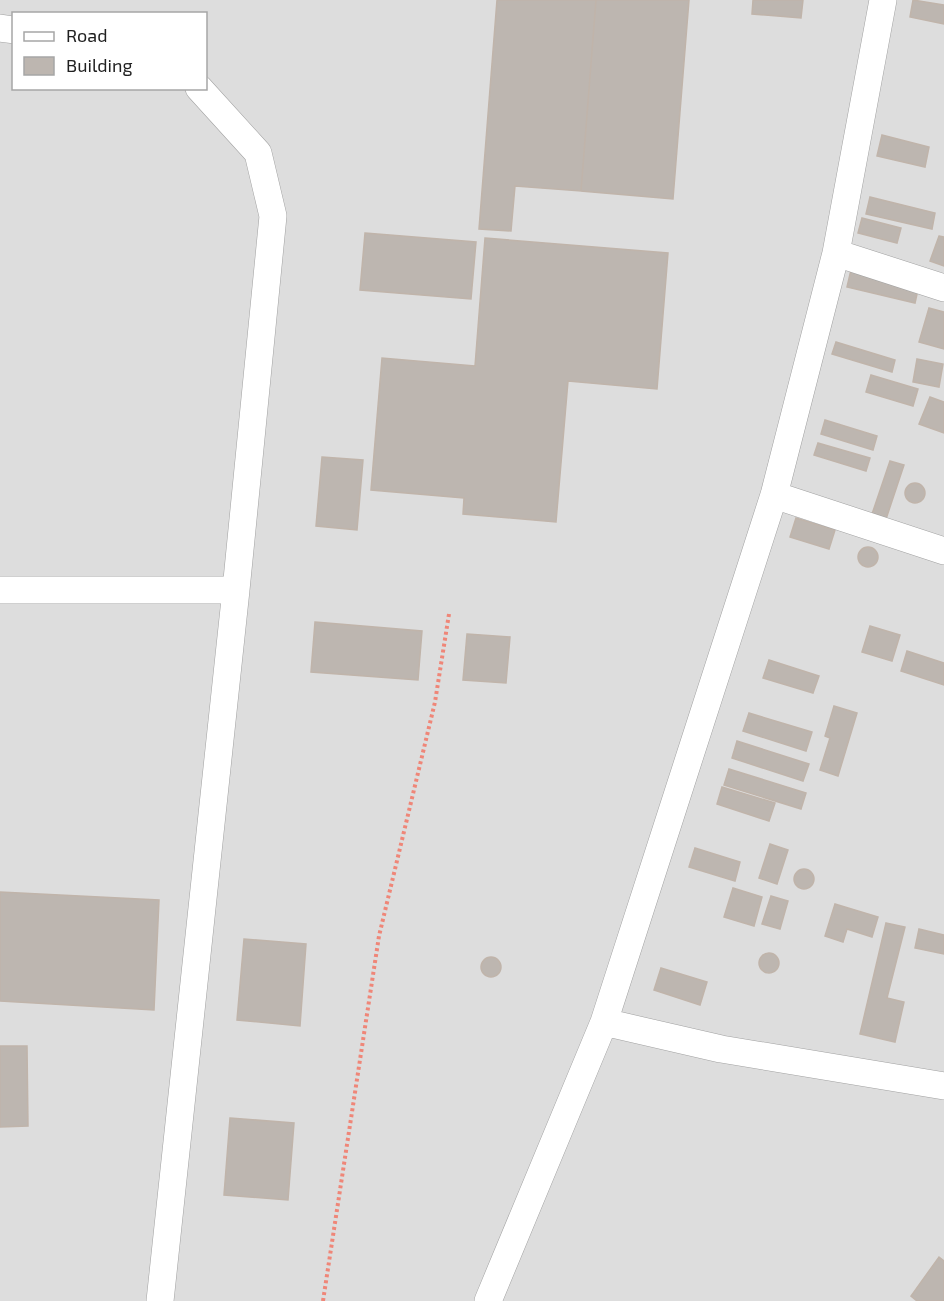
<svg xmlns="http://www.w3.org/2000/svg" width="944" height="1301" viewBox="0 0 944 1301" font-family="'Exo 2',sans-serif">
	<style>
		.residential { fill: #ddd; fill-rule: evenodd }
		.building { fill: #bdb6b0; stroke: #c0b4aa; stroke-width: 1.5 }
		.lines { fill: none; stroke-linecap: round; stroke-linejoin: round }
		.minor-casing { stroke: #a1a1a1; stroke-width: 28 }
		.path { stroke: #ef8678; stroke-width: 4; stroke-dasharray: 3 3; stroke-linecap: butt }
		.minor { stroke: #fff; stroke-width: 27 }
	</style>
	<rect width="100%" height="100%" fill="#efede7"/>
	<path class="residential" d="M 0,0 L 944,0 L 944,1301 L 0,1301 ZM 14,14 L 206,14 L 206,88 L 14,88 Z"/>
	<path class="building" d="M 497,0 L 596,0 L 581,191 L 515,186 L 511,231 L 479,229 Z
		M 596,0 L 689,0 L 673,199 L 581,191 Z
		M 753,0 L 803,0 L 801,18 L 752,14 Z
		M 913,0 L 944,5 L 944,24 L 910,17 Z
		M 882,135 L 929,147 L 925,167 L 877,156 Z
		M 870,197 L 935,213 L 932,229 L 866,214 Z
		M 862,218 L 901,228 L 897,243 L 858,233 Z
		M 365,233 L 476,242 L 471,299 L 360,290 Z
		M 939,236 L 944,237 L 944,266 L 930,261 Z
		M 485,238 L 668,253 L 657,389 L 568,381 L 556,522 L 463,514 L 464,498 L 371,490 L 382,358 L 475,366 Z
		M 851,270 L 919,285 L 915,303 L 847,287 Z
		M 929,308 L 944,312 L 944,349 L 919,342 Z
		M 836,342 L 895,360 L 892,372 L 832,354 Z
		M 917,359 L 943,364 L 939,387 L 913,382 Z
		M 871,375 L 918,389 L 913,406 L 866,392 Z
		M 930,397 L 944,402 L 944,433 L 919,424 Z
		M 825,420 L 877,436 L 873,450 L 821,434 Z
		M 818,443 L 870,458 L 866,471 L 814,455 Z
		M 322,457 L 363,460 L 357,530 L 316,526 Z
		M 890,461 L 904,465 L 884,525 L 870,520 Z
		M905 493a10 10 0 1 1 20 0a10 10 0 1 1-20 0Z
		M 796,518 L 835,530 L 829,549 L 790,537 Z
		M858 557a10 10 0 1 1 20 0a10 10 0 1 1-20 0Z
		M 315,622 L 422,631 L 418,680 L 311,672 Z
		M 870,626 L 900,635 L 892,661 L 862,652 Z
		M 467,634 L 510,637 L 506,683 L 463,680 Z
		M 907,651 L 944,663 L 944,685 L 901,671 Z
		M 769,660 L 819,676 L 813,693 L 763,678 Z
		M 834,706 L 857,713 L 838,776 L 820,770 L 830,738 L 825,736 Z
		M 749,713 L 812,732 L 806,751 L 743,731 Z
		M 737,741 L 809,764 L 803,781 L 732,758 Z
		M 729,769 L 806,793 L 801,809 L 724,785 Z
		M 722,787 L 775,803 L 769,821 L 717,804 Z
		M 770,844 L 788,850 L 777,884 L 759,878 Z
		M 695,848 L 740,862 L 735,881 L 689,867 Z
		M794 879a10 10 0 1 1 20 0a10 10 0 1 1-20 0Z
		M 733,888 L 762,897 L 754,926 L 724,917 Z
		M 0,892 L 159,900 L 154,1010 L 0,1001 Z
		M 771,896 L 788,901 L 780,929 L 762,924 Z
		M 835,904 L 878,917 L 872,937 L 847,929 L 843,942 L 825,936 Z
		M 886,923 L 905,927 L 887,998 L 904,1002 L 895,1042 L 860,1034 Z
		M 919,929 L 944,935 L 944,954 L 915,948 Z
		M 244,939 L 306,944 L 300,1026 L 237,1020 Z
		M759 963a10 10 0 1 1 20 0a10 10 0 1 1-20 0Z
		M481 967a10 10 0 1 1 20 0a10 10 0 1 1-20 0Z
		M 661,968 L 707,982 L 700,1005 L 654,990 Z
		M 0,1046 L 27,1046 L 28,1126 L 0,1127 Z
		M 230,1118 L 294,1123 L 288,1200 L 224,1195 Z
		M 939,1257 L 944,1261 L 944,1301 L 917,1301 L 911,1296 Z"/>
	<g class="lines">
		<defs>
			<path id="minor" d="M 0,28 L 14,30
				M 199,88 L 258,153 L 273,216 L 236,590
				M 836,253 L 944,288
				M 774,495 L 944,551
				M 0,590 L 236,590 L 160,1301
				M 604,1022 L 721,1049 L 944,1086
				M 488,1301 L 604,1022 L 774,495 L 836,253 L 883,0"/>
		</defs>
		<use href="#minor" class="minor-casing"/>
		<path class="path" d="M 323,1301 L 379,936 L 435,702 L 449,614"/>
		<use href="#minor" class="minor"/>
	</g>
	<rect x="12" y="12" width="195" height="78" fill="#ffffff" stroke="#a6a6a6" stroke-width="1.5"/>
	<rect x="24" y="32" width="30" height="9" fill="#ffffff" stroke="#a6a6a6" stroke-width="1.5"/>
	<text x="66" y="42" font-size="18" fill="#202020">Road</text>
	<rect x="24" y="57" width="30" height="18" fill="#bdb6b0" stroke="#a6a6a6" stroke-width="1.5"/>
	<text x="66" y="72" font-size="18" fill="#202020">Building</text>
</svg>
